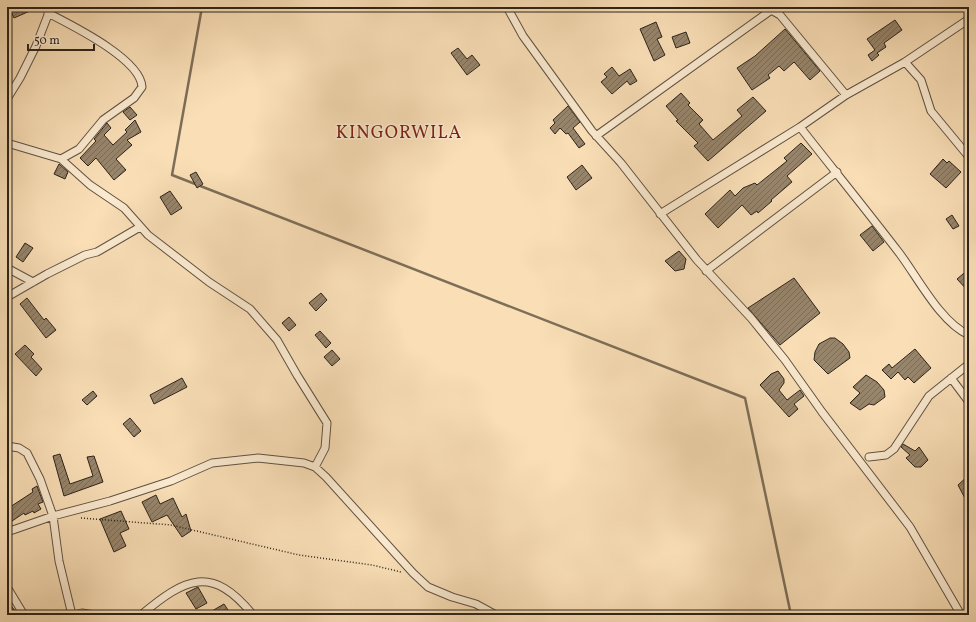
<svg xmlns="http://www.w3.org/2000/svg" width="976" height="622" viewBox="0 0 976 622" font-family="Vollkorn,serif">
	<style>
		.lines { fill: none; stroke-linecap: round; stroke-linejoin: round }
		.stream { stroke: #7d6e58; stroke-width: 2.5 }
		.building { fill: url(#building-hatch); stroke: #2c241b }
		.minor-casing { stroke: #5f5242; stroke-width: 9 }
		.path { stroke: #2c241b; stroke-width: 1.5; stroke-dasharray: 1 2; stroke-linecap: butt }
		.minor { stroke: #fbead0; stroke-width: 7 }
		.labels { text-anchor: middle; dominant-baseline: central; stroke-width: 3; stroke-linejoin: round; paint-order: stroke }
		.quarter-label { font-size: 18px; letter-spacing: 1px; fill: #7a1f14; stroke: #fbead0 }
	</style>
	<defs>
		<pattern id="building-hatch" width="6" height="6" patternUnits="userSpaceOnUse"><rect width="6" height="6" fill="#97856c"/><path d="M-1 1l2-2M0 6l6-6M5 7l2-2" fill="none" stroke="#7b6d58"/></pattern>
	</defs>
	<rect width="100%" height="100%" fill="#f9deb6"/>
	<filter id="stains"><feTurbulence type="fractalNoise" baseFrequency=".005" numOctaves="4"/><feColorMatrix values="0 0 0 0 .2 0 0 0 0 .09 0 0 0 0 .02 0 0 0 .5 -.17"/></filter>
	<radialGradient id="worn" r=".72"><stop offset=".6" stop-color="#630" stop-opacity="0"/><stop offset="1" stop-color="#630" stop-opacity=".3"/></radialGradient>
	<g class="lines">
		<path class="stream" d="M 202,7 L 172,175 L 745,398 L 791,615"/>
	</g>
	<path class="building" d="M 9,7 L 39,7 L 14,18 Z
		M 895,20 L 902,30 L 884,43 L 886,47 L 877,53 L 879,55 L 872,61 L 868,55 L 875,50 L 867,39 Z
		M 656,22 L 662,37 L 657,39 L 665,55 L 654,61 L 640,29 Z
		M 785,29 L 820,71 L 810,80 L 794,62 L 784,71 L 779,66 L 768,75 L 770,78 L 752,90 L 737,68 L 755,56 Z
		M 686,32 L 690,43 L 676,48 L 672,37 Z
		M 458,48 L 467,59 L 472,55 L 480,65 L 467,75 L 451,53 Z
		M 612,67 L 619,76 L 630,69 L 637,81 L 630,85 L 627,81 L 612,94 L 601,82 L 607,77 L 604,74 Z
		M 681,93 L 690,103 L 688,105 L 703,120 L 699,124 L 713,140 L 742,116 L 737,110 L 753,97 L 766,111 L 708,161 L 694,146 L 698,143 L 676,121 L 678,120 L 666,106 Z
		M 568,106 L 580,122 L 573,128 L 585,144 L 579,148 L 568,133 L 566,134 L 560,128 L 555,134 L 550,128 L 555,123 L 553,120 Z
		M 130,107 L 137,115 L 130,120 L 123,112 Z
		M 135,120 L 141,132 L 127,140 L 132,145 L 116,159 L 126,170 L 114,180 L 96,158 L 88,166 L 80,158 L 96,141 L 94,139 L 107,123 L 111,128 L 104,135 L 113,145 L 127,132 L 125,130 Z
		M 801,143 L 812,154 L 787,176 L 792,182 L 771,200 L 772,201 L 758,213 L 757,211 L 751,215 L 742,205 L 718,228 L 705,214 L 730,190 L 735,196 L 743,188 L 755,183 L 757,185 L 787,161 L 784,158 Z
		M 943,159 L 947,163 L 949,161 L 961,172 L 946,188 L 930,174 Z
		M 59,164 L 68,172 L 65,179 L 54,174 Z
		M 582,165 L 592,178 L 576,190 L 567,177 Z
		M 196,172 L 203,184 L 197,188 L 190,175 Z
		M 170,191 L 182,208 L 171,215 L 160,197 Z
		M 952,215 L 959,226 L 953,229 L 946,219 Z
		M 872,226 L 884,242 L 873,251 L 860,235 Z
		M 25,243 L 33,248 L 23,262 L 16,257 Z
		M 679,251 L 686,259 L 684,269 L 675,271 L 665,261 Z
		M 969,269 L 969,292 L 957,279 Z
		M 794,278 L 820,313 L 780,345 L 748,308 Z
		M 321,293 L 327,300 L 316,311 L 309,303 Z
		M 27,298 L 44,320 L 46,318 L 56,330 L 46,338 L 20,304 Z
		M 289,317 L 296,325 L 289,331 L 282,323 Z
		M 320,331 L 331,343 L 326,348 L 315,335 Z
		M 830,338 L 835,338 L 843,344 L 849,352 L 850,358 L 828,374 L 814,360 L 815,352 L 819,344 Z
		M 25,345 L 34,354 L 31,357 L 42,369 L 36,376 L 15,354 Z
		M 915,349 L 931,368 L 914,383 L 908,377 L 905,380 L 898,372 L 891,379 L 882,370 L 889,364 L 892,368 Z
		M 332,350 L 340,359 L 332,366 L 324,357 Z
		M 778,371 L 784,379 L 784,383 L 779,390 L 787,400 L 800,390 L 804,396 L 794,404 L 798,409 L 789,417 L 760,385 L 771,374 Z
		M 866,375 L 877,382 L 884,390 L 885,397 L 874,405 L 869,404 L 860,410 L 850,403 L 860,393 L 853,387 Z
		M 182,378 L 187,387 L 154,404 L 150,395 Z
		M 93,391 L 97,396 L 87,405 L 82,400 Z
		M 130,418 L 141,431 L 134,437 L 123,424 Z
		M 903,444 L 915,451 L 919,447 L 928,460 L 921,467 L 915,467 L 906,458 L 910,455 L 901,447 Z
		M 60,454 L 70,484 L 93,476 L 87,457 L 94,456 L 103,482 L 64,496 L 53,456 Z
		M 969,475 L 969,506 L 958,485 Z
		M 37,486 L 43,502 L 38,504 L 41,509 L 34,513 L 33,511 L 25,515 L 24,513 L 12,521 L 7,514 L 7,509 L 33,492 L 32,489 Z
		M 156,495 L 160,504 L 173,498 L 182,517 L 186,514 L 191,531 L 182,537 L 167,515 L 152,522 L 142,502 Z
		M 121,511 L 129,529 L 120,533 L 126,546 L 114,552 L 100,519 Z
		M 198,587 L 207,603 L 196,609 L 186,593 Z
		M 7,601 L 17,613 L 18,615 L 7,615 Z
		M 224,604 L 228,610 L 219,615 L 205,615 Z"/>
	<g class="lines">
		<defs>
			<path id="minor" d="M 507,7 L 523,36 L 592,131 L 621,163 L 697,260 L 751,318 L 785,360 L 822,412 L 910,527 L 961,615
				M 905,62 L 921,80 L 931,111 L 969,157
				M 7,99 L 20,78 L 36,46 L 51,7
				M 800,127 C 833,169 867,211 900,254 C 918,278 941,323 969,335
				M 596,136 L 770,11 L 773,11 L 780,15 L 846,95
				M 7,143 L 61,159 L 79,149 L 103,120 L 134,98 L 142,87 C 141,59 71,25 48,13
				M 61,159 L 90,185 L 124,208 L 148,235 L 209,282 L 250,309 L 277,340 L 297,375 L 327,423 L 325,448 L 315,467
				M 660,214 L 800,127 L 846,95 L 905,62 L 969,19
				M 7,268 L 33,282
				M 706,271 L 837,172
				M 7,297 L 47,274 L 85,255 L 97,252 L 140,227
				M 951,378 L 969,402
				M 7,446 L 19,448 L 27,453 L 40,479 L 53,516 L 59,561 L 72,615
				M 869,457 L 886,455 L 894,449 L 929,396 L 969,364
				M 7,532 L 53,516 L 110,501 L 171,481 L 212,463 L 258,458 L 304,463 L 315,467 L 326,477 L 413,573 L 428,587 L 452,597 L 476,604 L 496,615
				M 7,587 L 24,615
				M 74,615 L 82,613 L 94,615
				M 141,615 C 185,578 212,564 253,615"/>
		</defs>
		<use href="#minor" class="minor-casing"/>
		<path class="path" d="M 81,518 L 171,525 L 299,555 L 372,565 L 401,572"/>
		<use href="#minor" class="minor"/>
	</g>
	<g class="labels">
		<g class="quarter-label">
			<text x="399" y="133">KINGORWILA</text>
		</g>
	</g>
	<rect width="976" height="622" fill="none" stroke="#f9deb6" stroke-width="24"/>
	<rect x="8" y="8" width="960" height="606" fill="none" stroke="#2c241b" stroke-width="2"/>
	<rect x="12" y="12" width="952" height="598" fill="none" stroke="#2c241b"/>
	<path d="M28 44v6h66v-6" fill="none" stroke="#2c241b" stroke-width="2"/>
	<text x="34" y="44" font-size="12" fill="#2c241b" stroke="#fbead0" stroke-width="3" paint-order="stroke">50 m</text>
	<rect width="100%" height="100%" filter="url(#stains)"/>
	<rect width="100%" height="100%" fill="url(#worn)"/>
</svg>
